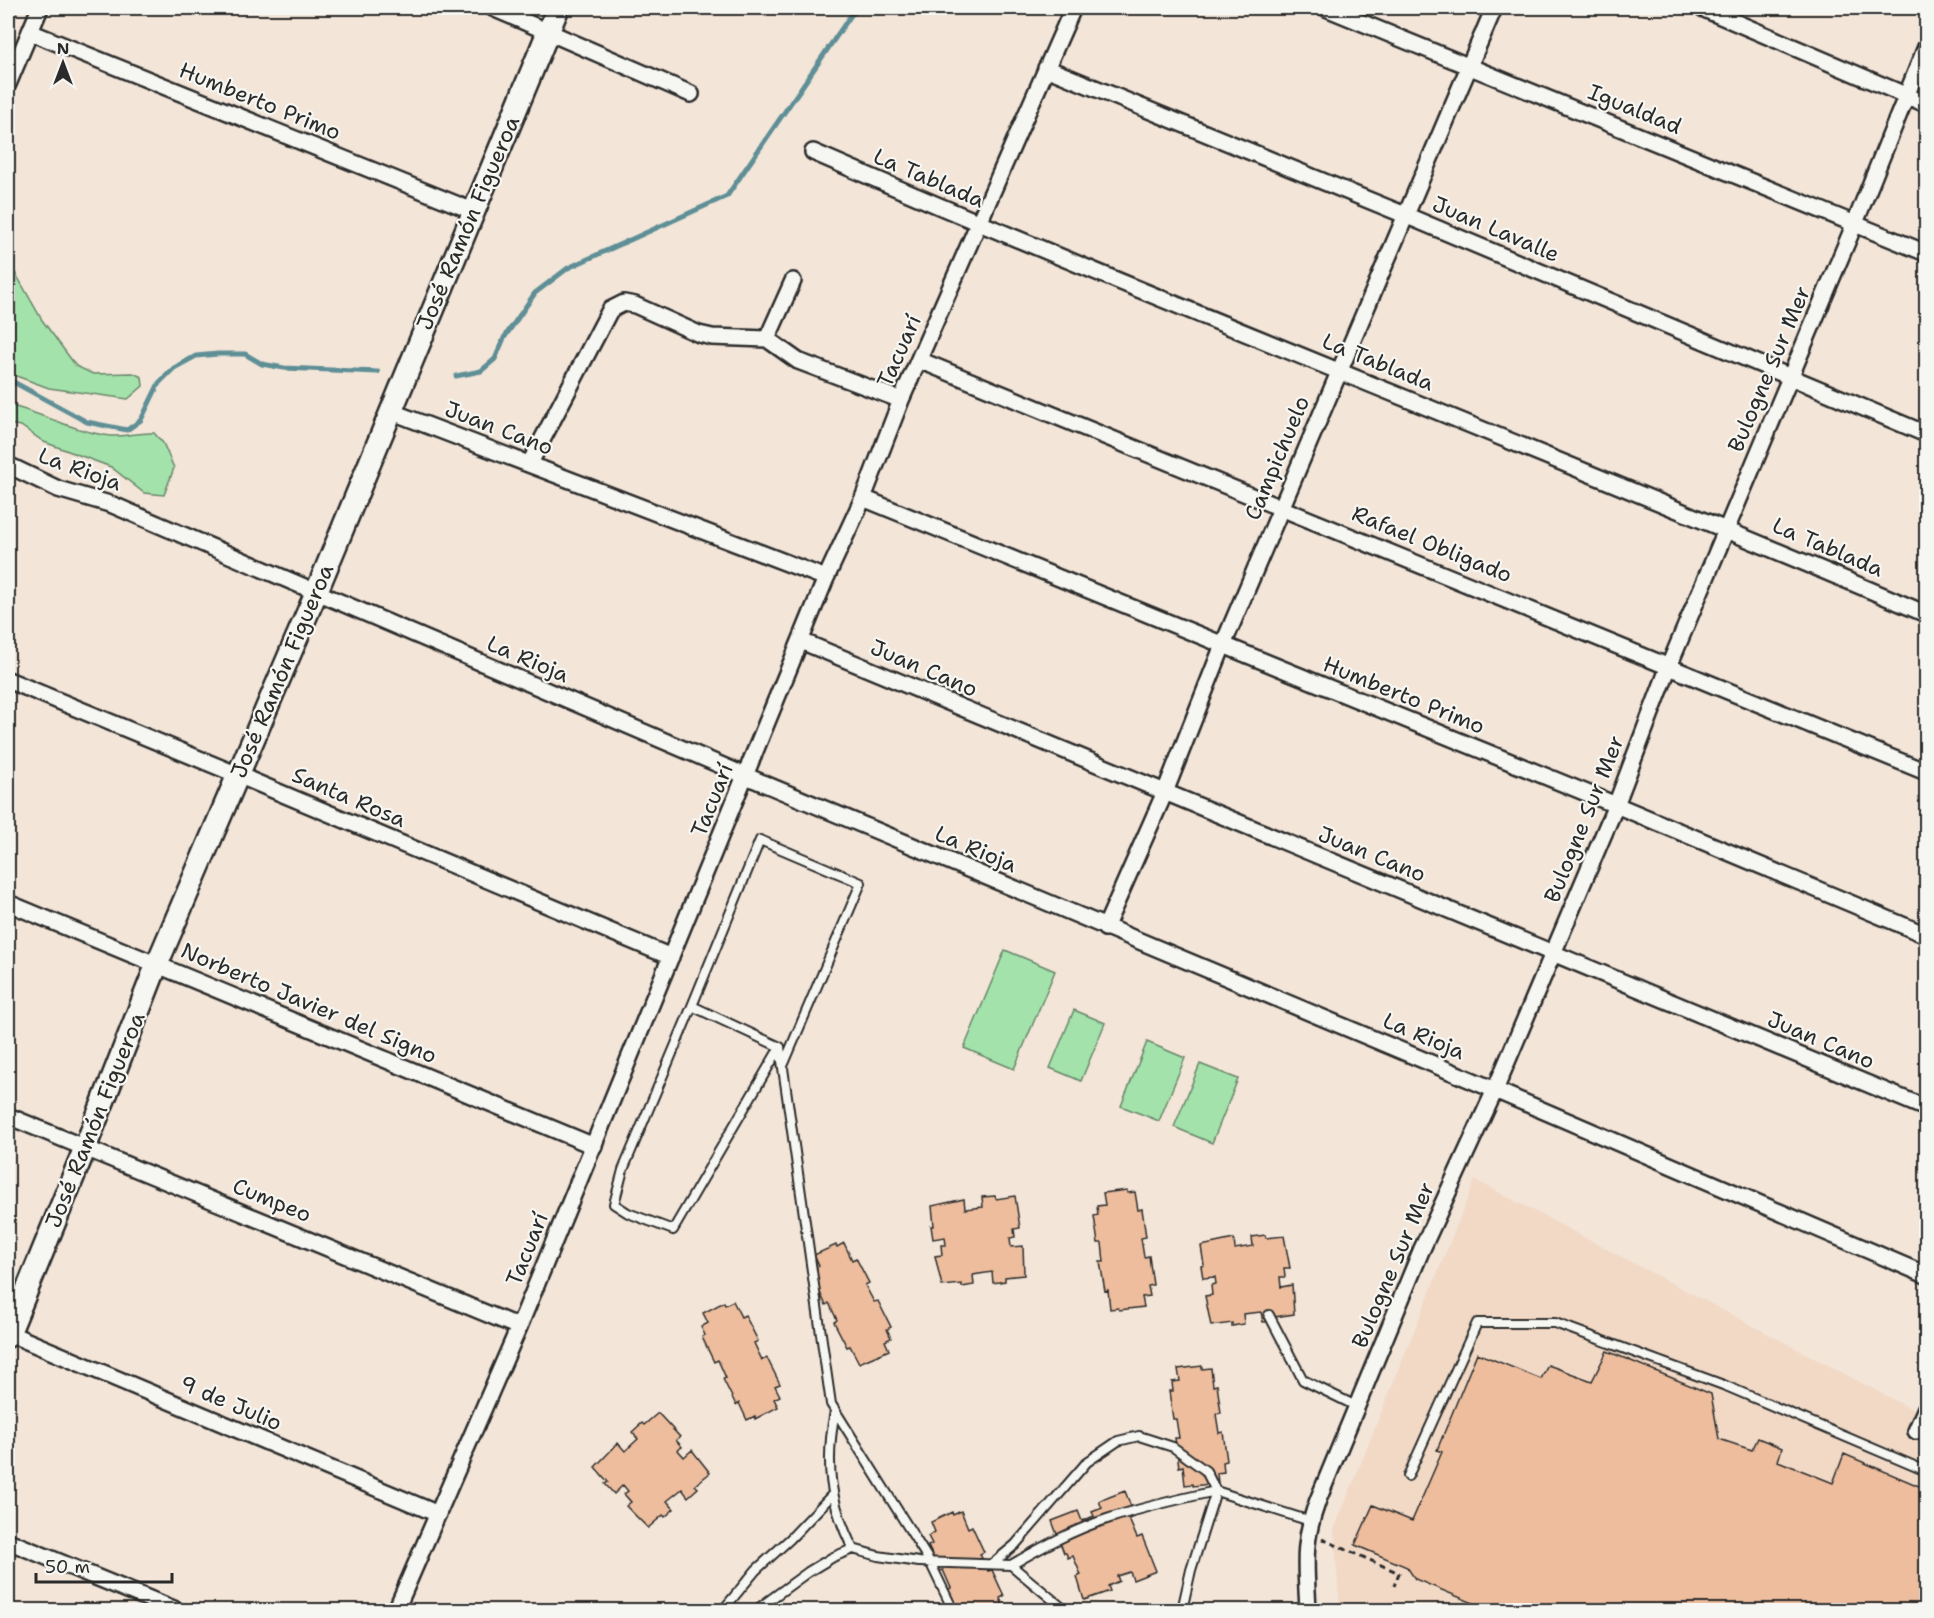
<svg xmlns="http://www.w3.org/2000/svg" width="1934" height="1618" viewBox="0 0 1934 1618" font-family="'Shantell Sans',sans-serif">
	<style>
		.built { fill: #f1d9c6 }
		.green { fill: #a3e2aa; stroke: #67866a; stroke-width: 1.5 }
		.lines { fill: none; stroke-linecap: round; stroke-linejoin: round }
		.stream { stroke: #5f8f96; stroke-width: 5 }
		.building { fill: #edbd9d; stroke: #2b2b2b; stroke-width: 1.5 }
		.service-casing { stroke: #2b2b2b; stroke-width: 12 }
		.minor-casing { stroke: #2b2b2b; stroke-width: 20 }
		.secondary-casing { stroke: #2b2b2b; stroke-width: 26 }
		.path { stroke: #2b2b2b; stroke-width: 3; stroke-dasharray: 6 4.5; stroke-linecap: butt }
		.service { stroke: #f6f6f2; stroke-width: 8 }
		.minor { stroke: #f6f6f2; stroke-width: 15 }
		.secondary { stroke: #f6f6f2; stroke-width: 21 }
		.labels { text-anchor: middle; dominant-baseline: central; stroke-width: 4.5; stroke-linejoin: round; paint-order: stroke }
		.street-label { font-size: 22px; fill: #2b2b2b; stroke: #f6f6f2 }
	</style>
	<rect width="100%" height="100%" fill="#f3e5d8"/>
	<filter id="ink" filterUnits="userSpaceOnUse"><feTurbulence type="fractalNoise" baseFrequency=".0167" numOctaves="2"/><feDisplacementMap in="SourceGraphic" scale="12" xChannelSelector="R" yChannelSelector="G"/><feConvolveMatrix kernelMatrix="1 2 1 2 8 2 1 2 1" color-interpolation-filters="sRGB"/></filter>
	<g filter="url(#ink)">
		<path class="built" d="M 1475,1180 L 1917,1412 L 1926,1397 L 1926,1610 L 1340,1610 L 1334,1530 Z"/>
		<path class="green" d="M 8,8 L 18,8 L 8,33 Z
			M 8,260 L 42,320 L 76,366 L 93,374 L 133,373 L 142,377 L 143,386 L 128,399 L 49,388 L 8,373 Z
			M 8,405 C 42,413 75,432 111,436 C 124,437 139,432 154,433 L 163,443 L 174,468 L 164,495 L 144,493 L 111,467 L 44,442 L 21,426 L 8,424 Z
			M 1005,950 L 1055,971 L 1014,1069 L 964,1048 Z
			M 1074,1010 L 1105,1023 L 1081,1081 L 1050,1068 Z
			M 1147,1042 L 1185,1058 L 1159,1121 L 1121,1106 Z
			M 1200,1064 L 1238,1079 L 1212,1143 L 1174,1127 Z"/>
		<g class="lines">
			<path class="stream" d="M 456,376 L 481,371 L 495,359 L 504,338 L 535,293 L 568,268 L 727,196 L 851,15 L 861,8
				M 8,379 L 87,422 L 127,430 L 141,420 L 159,383 L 174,368 L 196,356 L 218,354 L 245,354 L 262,364 L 284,368 L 378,372"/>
		</g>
		<path class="building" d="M 1127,1190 L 1127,1193 L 1135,1192 L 1138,1210 L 1142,1209 L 1146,1237 L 1141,1238 L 1144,1257 L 1149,1256 L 1153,1285 L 1148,1286 L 1150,1296 L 1142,1297 L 1144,1307 L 1119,1310 L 1118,1308 L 1110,1309 L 1108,1290 L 1105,1291 L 1100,1262 L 1104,1262 L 1102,1243 L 1098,1243 L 1094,1216 L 1098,1215 L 1097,1206 L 1105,1205 L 1103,1193 Z
			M 995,1196 L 996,1199 L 1015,1196 L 1020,1228 L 1014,1229 L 1015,1237 L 1010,1238 L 1011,1247 L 1023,1246 L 1024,1275 L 1005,1277 L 1005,1281 L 993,1283 L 992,1272 L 973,1275 L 974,1285 L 962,1287 L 962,1284 L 942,1286 L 935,1256 L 942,1255 L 941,1245 L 946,1245 L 945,1237 L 933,1239 L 931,1226 L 934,1226 L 932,1206 L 964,1199 L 965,1209 L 983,1207 L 982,1197 Z
			M 1265,1235 L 1266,1238 L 1284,1236 L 1290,1268 L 1284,1268 L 1285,1277 L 1280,1277 L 1281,1287 L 1292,1285 L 1294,1314 L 1275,1317 L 1275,1321 L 1263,1322 L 1261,1312 L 1243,1314 L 1244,1324 L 1232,1326 L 1232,1323 L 1211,1326 L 1205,1296 L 1212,1295 L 1211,1285 L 1216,1284 L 1215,1277 L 1203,1278 L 1201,1266 L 1204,1265 L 1201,1246 L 1234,1239 L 1235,1249 L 1253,1246 L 1252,1237 Z
			M 844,1243 L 852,1260 L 856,1258 L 869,1283 L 865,1285 L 874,1302 L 878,1301 L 891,1327 L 887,1329 L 891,1338 L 885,1341 L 889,1350 L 859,1363 L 850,1346 L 847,1347 L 834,1322 L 837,1320 L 829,1303 L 826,1305 L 813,1279 L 812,1269 L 819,1266 L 814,1255 L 836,1245 L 837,1247 Z
			M 733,1301 L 741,1317 L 745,1315 L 758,1341 L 754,1343 L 762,1360 L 767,1358 L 780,1384 L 775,1386 L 780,1396 L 774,1399 L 778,1407 L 755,1419 L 755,1416 L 747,1420 L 739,1403 L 736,1405 L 723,1379 L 726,1378 L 718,1360 L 714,1362 L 702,1337 L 705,1335 L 701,1327 L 708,1323 L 703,1313 L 724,1302 L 725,1305 Z
			M 1607,1351 L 1711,1394 L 1719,1439 L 1752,1450 L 1758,1438 L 1782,1448 L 1778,1461 L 1833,1483 L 1844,1454 L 1926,1489 L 1926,1527 L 1921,1540 L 1926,1543 L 1926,1610 L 1490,1610 L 1415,1579 L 1407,1567 L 1355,1545 L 1373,1505 L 1412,1521 L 1442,1452 L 1437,1450 L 1477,1353 L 1541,1379 L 1548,1365 L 1592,1381 Z
			M 1202,1366 L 1202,1369 L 1211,1368 L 1213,1386 L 1217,1385 L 1221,1413 L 1216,1414 L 1219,1433 L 1223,1432 L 1227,1461 L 1223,1462 L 1224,1472 L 1217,1473 L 1218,1483 L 1193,1486 L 1193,1484 L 1185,1485 L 1183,1466 L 1179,1467 L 1175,1438 L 1179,1438 L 1176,1419 L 1173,1419 L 1169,1391 L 1173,1391 L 1172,1382 L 1180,1381 L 1178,1369 Z
			M 658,1413 L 680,1437 L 676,1440 L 682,1447 L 678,1450 L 684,1457 L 692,1450 L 710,1473 L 695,1485 L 698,1488 L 688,1497 L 682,1489 L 667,1501 L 674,1509 L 665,1517 L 663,1515 L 648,1528 L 626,1506 L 631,1502 L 624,1494 L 628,1491 L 623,1485 L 614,1494 L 605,1484 L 608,1482 L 595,1467 L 618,1443 L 625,1451 L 638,1439 L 632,1432 L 642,1423 L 644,1425 Z
			M 1125,1491 L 1135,1517 L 1129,1519 L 1137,1538 L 1142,1536 L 1156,1571 L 1133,1580 L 1130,1572 L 1117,1576 L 1119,1581 L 1108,1586 L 1110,1591 L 1084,1600 L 1077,1577 L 1081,1575 L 1073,1556 L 1068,1558 L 1066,1553 L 1064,1553 L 1052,1521 L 1078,1511 L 1082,1521 L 1094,1516 L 1092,1512 L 1102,1508 L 1099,1501 Z
			M 961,1511 L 968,1528 L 972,1526 L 984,1552 L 980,1554 L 988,1571 L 992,1570 L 1004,1596 L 1000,1598 L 1004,1608 L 998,1610 L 958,1610 L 948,1589 L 951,1588 L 943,1570 L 940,1571 L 928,1546 L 932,1544 L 928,1536 L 935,1532 L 931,1522 L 952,1512 L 953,1515 Z"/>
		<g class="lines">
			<defs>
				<path id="service" d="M 692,1006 L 760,840 L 861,883 L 783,1066
					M 780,1047 L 692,1006 L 623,1170 L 614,1204 L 628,1213 L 673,1230 L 780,1047 L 831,1404 L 930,1562 L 953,1610
					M 1269,1315 L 1303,1380 L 1358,1407
					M 835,1411 C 825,1463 829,1501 853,1549
					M 1408,1476 L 1477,1323 L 1555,1323 L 1726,1386 L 1926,1471
					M 992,1564 L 1015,1545 L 1087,1462 L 1118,1441 L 1139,1436 L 1173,1447 L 1206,1471 L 1216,1491 C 1179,1499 1143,1507 1107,1519 C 1073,1530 1042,1547 1011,1565
					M 723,1610 L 756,1570 L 790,1539 L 832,1495
					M 756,1610 L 808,1572 L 833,1557 L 853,1549 L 878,1556 L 919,1562 L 1011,1565 L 1065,1610
					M 1182,1610 L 1191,1570 L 1216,1491 L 1310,1521"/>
				<path id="minor" d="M 493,8 L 691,94
					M 1326,8 L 1926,253
					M 1702,8 L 1926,104
					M 30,32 L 473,211
					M 1046,68 L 1405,215 L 1926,434
					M 8,84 L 40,8
					M 813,152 C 1182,312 1557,456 1926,614
					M 767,339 L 793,281
					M 919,360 L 1926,772
					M 390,411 L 826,578
					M 530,463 L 610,310 L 624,303 L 635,305 L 699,334 L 712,337 L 767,339 L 798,361 L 901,400
					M 8,465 L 58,489 L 113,505 L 746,776 L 1495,1090 L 1926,1275
					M 863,498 L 1616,805 L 1926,935
					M 801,641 L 1926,1108
					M 8,680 L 238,775 L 671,957
					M 8,903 L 594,1146
					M 1105,928 L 1165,792 L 1223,645 L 1494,8
					M 8,1116 L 519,1327
					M 8,1333 L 438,1514
					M 1916,1431 L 1926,1408
					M 8,1541 L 176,1610
					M 396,1610 L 519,1327 L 826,578 L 863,498 L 901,400 L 1073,8
					M 1308,1610 C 1306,1566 1302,1543 1318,1500 L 1421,1251 L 1495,1090 L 1616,805 L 1669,666 L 1855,223 L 1926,47"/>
				<path id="secondary" d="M 8,1336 L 85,1148 L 157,964 L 316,593 L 558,8"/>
			</defs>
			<use href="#service" class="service-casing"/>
			<use href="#minor" class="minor-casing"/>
			<use href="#secondary" class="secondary-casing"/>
			<path class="path" d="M 1322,1539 L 1399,1573 L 1394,1586"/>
			<use href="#service" class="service"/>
			<use href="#minor" class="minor"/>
			<use href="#secondary" class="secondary"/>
		</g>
	</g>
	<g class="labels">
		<g class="street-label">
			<text transform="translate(260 101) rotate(22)">Humberto Primo</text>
			<text transform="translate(1635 109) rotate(22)">Igualdad</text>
			<text transform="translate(929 178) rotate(23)">La Tablada</text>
			<text transform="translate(468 223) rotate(-67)">José Ramón Figueroa</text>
			<text transform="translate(1496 229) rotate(23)">Juan Lavalle</text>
			<text transform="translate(899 351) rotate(-66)">Tacuarí</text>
			<text transform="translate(1378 362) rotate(22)">La Tablada</text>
			<text transform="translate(1769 369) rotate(-67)">Bulogne Sur Mer</text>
			<text transform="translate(499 428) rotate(21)">Juan Cano</text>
			<text transform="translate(1277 458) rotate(-67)">Campichuelo</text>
			<text transform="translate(80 469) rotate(20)">La Rioja</text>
			<text transform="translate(1432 544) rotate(22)">Rafael Obligado</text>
			<text transform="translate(1828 547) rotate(23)">La Tablada</text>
			<text transform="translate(528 659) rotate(23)">La Rioja</text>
			<text transform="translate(924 668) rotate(23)">Juan Cano</text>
			<text transform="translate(282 671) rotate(-67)">José Ramón Figueroa</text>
			<text transform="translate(1404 695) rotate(22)">Humberto Primo</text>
			<text transform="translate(349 797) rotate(23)">Santa Rosa</text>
			<text transform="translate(712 800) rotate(-68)">Tacuarí</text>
			<text transform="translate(1584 819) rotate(-68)">Bulogne Sur Mer</text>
			<text transform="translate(976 849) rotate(23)">La Rioja</text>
			<text transform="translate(1372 854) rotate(22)">Juan Cano</text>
			<text transform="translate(309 1003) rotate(23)">Norberto Javier del Signo</text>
			<text transform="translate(1424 1036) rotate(23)">La Rioja</text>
			<text transform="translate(1821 1040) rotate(23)">Juan Cano</text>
			<text transform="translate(95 1120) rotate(-68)">José Ramón Figueroa</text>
			<text transform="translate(272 1200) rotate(22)">Cumpeo</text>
			<text transform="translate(527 1249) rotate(-68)">Tacuarí</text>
			<text transform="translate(1393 1265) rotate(-67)">Bulogne Sur Mer</text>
			<text transform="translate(231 1403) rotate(23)">9 de Julio</text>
		</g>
	</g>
	<rect width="1934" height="1618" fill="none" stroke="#f6f6f2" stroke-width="30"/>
	<rect x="15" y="15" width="1904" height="1588" fill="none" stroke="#2b2b2b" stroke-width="2" filter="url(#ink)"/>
	<g transform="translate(63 63)" stroke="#f6f6f2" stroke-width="4.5" paint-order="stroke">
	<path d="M0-4.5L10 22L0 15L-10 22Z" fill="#2b2b2b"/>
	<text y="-9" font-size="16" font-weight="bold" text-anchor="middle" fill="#2b2b2b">N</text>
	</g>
	<path d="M36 1573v9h136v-9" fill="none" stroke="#2b2b2b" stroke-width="3"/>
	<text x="45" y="1573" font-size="18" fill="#2b2b2b" stroke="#f6f6f2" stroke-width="4.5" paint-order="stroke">50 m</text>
</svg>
